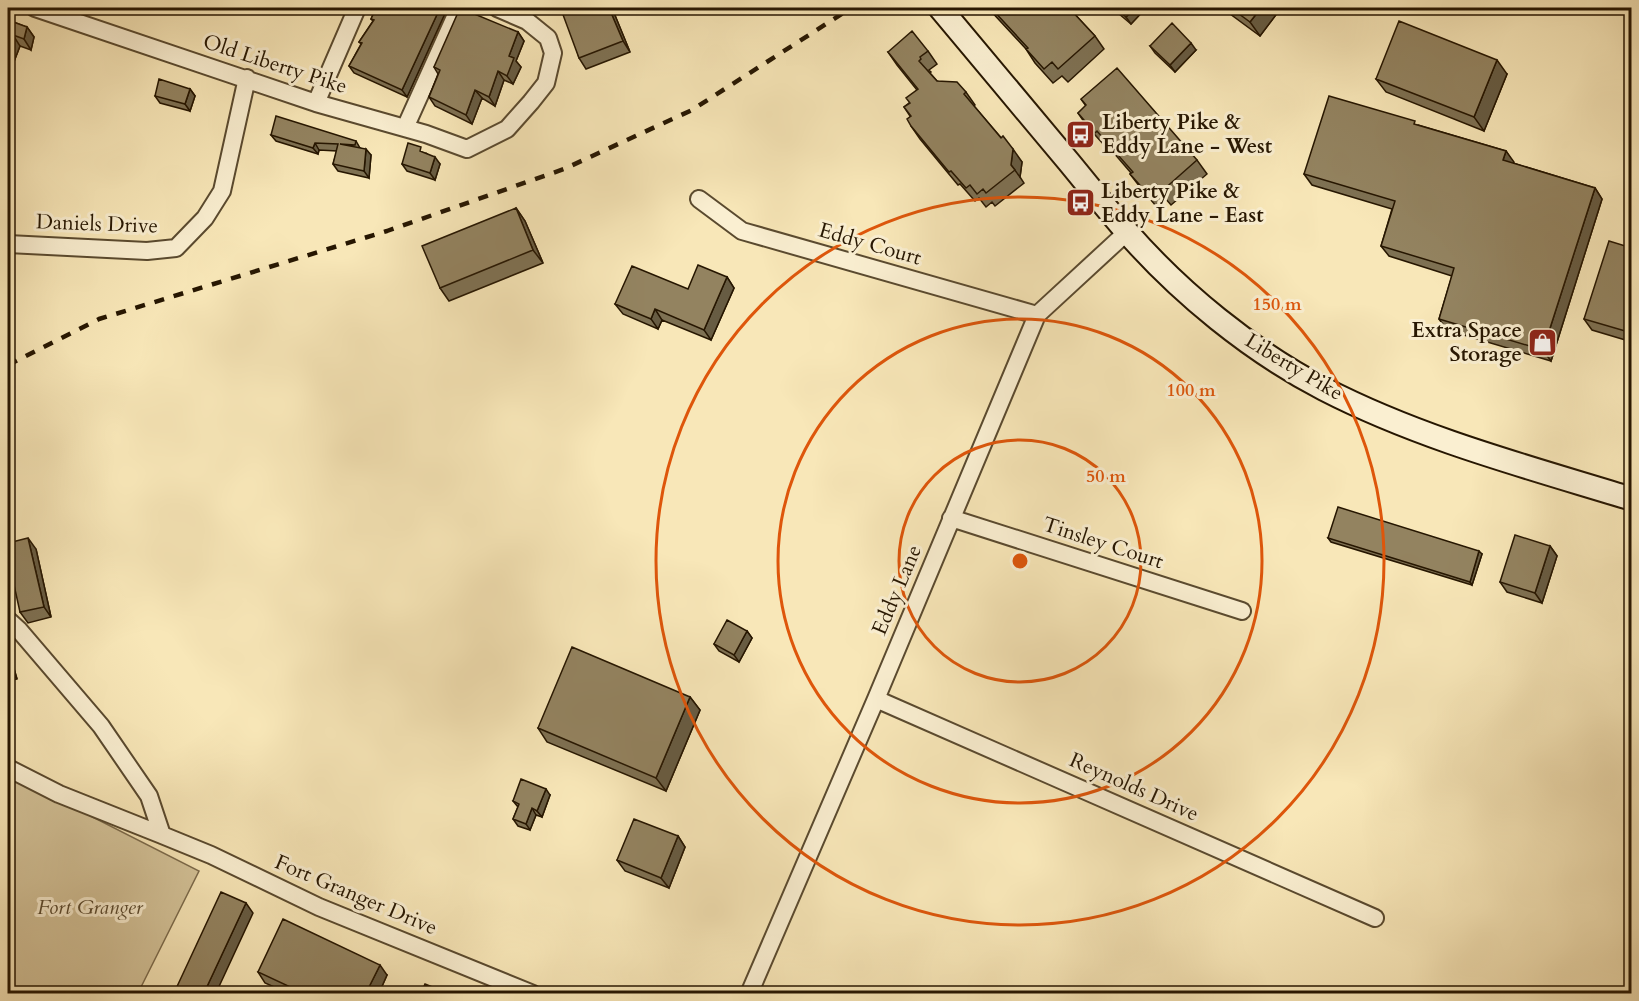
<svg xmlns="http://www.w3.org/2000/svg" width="1639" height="1001" viewBox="0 0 1639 1001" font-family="Cardo,serif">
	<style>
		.green { fill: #d4c399; stroke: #7d6c4d; stroke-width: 1.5 }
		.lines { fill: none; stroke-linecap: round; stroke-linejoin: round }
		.street-casing { stroke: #5a4a2f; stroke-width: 20 }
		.secondary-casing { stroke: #261601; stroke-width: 26 }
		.street { stroke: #faefd1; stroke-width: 16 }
		.secondary { stroke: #faefd1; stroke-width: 22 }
		.rail { stroke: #261601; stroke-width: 4.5; stroke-dasharray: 10 10; stroke-linecap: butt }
		.wall { fill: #7e7153; stroke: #261601; stroke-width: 1.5 }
		.shaded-wall { fill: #675c43; stroke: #261601; stroke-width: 1.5 }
		.building { fill: #938360; stroke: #261601; stroke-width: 1.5 }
		.ring { fill: none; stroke: #de560b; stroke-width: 3 }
		.labels { text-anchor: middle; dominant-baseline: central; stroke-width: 6; stroke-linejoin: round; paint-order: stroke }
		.street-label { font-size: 21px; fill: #261601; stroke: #faefd1 }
		.poi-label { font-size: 21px; font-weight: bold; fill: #261601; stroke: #faefd1; text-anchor: start }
		.park-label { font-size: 21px; font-style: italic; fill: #5a4a2f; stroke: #faefd1 }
		.centre { fill: #de560b; stroke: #faefd1; stroke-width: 3 }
		.ring-label { font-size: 18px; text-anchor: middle; font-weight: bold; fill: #de560b; stroke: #faefd1; stroke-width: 6; stroke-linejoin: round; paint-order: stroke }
	</style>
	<rect width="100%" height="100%" fill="#f8e7b8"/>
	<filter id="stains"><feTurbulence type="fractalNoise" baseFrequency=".00333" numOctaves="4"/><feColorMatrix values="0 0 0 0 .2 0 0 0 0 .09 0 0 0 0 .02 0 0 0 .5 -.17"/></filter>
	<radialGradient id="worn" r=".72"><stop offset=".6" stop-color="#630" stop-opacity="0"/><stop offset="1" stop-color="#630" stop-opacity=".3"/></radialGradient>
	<path class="green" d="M 8,774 L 199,871 L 138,993 L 8,993 Z"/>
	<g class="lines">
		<defs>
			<path id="street" d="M 35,8 L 316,103 L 426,134 L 467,149 L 507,129 L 531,102 L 546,83 L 553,53 L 548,38 L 527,21 L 497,8
				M 316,103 L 357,8
				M 405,128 L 459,8
				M 699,199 L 742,231 L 1037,315
				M 8,244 L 147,251 L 176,248 L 205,218 L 222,191 L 247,78
				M 951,518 L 1242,611
				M 8,620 L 19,630 L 101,726 L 149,796 L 162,835 L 211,855 L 319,907 L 533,994
				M 876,699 L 1375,918
				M 8,768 L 59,794 L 162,835
				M 749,994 L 876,699 L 1037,315 L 1127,232"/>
			<path id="secondary" d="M 940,8 C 983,59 1025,110 1068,161 C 1087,184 1106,208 1126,231 C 1180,293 1251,351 1324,389 C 1421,439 1528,467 1632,499"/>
		</defs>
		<use href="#street" class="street-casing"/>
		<use href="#secondary" class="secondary-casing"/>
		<use href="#street" class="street"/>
		<use href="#secondary" class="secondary"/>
		<path class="rail" d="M 8,365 L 99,319 L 387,231 L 564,169 L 692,110 L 851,8"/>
	</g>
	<path class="wall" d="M 376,8 L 446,8 L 447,9 L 407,97 L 354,73 L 349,66 L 361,44 L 359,42 L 373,21 L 371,19 Z
		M 561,8 L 567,8 L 567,10 L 612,8 L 630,52 L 586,69 L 579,58 L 566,10 Z
		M 988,8 L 1069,8 L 1095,36 L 1104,49 L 1068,82 L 1062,76 L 1053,83 L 1035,63 L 1026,49 Z
		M 1112,8 L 1146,8 L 1131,24 Z
		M 1222,8 L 1281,8 L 1260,36 Z
		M 8,20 L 27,27 L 34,37 L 31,50 L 20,46 L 8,77 Z
		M 518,32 L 524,41 L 516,61 L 521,67 L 513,84 L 504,80 L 495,106 L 482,98 L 472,124 L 435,106 L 429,97 L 438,74 L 434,67 Z
		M 1150,46 L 1196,50 L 1175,72 L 1155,53 Z
		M 928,51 L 937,64 L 929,70 L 931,72 L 930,73 L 937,81 L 966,92 L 975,105 L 974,106 L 1022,162 L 1020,177 L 1024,183 L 995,206 L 992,202 L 986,207 L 979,198 L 975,201 L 960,184 L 958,185 L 920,139 L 911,126 L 910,116 L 904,107 L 909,103 L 917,90 L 897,65 L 888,52 Z
		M 1507,74 L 1484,131 L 1386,92 L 1376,79 Z
		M 190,89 L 195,96 L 190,111 L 160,103 L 155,96 Z
		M 1081,99 L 1197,160 L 1207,174 L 1171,205 L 1165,198 L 1156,206 L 1140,187 L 1130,174 L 1131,173 L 1107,145 L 1105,146 L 1087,126 L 1078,113 L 1086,106 Z
		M 1418,125 L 1506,151 L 1513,163 L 1595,188 L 1602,199 L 1551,361 L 1447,330 L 1439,319 L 1452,276 L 1389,256 L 1381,246 L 1392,209 L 1312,185 L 1304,174 Z
		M 271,135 L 356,141 L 360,148 L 371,155 L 369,178 L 338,171 L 333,164 L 337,151 L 319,150 L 318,154 L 276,141 Z
		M 426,153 L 440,164 L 435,180 L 407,171 L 402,164 Z
		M 516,208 L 525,221 L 543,263 L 449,301 L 440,288 Z
		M 1632,248 L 1632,342 L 1592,330 L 1584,319 Z
		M 727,277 L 734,288 L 711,340 L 662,320 L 658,329 L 623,314 L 615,304 L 688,289 Z
		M 1328,538 L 1482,554 L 1472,585 L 1331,542 Z
		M 1550,546 L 1557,556 L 1542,603 L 1507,592 L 1500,582 Z
		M 36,549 L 51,617 L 28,623 L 20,612 Z
		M 747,631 L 752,638 L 739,662 L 719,651 L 714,644 Z
		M 8,651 L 10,655 L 17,679 L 8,681 Z
		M 690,697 L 700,710 L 666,791 L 547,742 L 538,728 Z
		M 550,795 L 542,817 L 536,815 L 530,830 L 518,826 L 513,819 L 518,807 L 513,801 Z
		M 678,836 L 685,847 L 669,888 L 625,871 L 617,860 Z
		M 258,972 L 387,975 L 379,993 L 288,993 L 265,983 Z"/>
	<path class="shaded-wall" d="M 440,8 L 446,8 L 447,9 L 407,97 L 402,90 Z
		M 609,8 L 612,8 L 630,52 L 623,41 Z
		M 1135,8 L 1146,8 L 1131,24 L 1126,17 Z
		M 1261,8 L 1281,8 L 1260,36 L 1250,22 Z
		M 27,27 L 34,37 L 31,50 L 24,39 Z
		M 518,32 L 524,41 L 516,61 L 521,67 L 513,84 L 507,76 L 509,56 Z
		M 13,35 L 20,46 L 8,77 L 8,48 Z
		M 1191,43 L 1196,50 L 1175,72 L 1170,65 Z
		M 1497,60 L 1507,74 L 1484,131 L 1474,117 Z
		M 498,71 L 504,80 L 495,106 L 489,97 Z
		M 190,89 L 195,96 L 190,111 L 185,104 Z
		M 475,90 L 482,98 L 472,124 L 466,115 Z
		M 315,143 L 319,150 L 318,154 L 313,148 Z
		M 366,149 L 371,155 L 369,178 L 364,171 Z
		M 1013,149 L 1022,162 L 1020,177 L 1011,165 Z
		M 1506,151 L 1514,162 L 1511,170 L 1503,160 Z
		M 435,157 L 440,164 L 435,180 L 430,173 Z
		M 1595,188 L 1602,199 L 1551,361 L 1543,350 Z
		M 516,208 L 525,221 L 543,263 L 533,250 Z
		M 727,277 L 734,288 L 711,340 L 704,330 Z
		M 655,309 L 662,320 L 658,329 L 651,319 Z
		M 28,538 L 36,549 L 51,617 L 44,607 Z
		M 1550,546 L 1557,556 L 1542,603 L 1535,593 Z
		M 1479,551 L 1482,554 L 1472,585 L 1470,582 Z
		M 747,631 L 752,638 L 739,662 L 734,655 Z
		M 8,651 L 10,655 L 17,679 L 9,668 L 8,661 Z
		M 690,697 L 700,710 L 666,791 L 656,778 Z
		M 546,789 L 550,795 L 542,817 L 537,811 Z
		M 532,808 L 536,815 L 530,830 L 526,824 Z
		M 678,836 L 685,847 L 669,888 L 661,878 Z
		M 246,903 L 253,913 L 216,993 L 204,993 Z
		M 380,965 L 387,975 L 379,993 L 366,993 Z"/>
	<path class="building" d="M 376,8 L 440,8 L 402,90 L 349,66 L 362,43 L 359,42 L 374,20 L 371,19 Z
		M 460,8 L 518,32 L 509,56 L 514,58 L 507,76 L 498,71 L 489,97 L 475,90 L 466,115 L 429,97 L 440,70 L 434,67 Z
		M 573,8 L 609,8 L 623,41 L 579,58 L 562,12 Z
		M 991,8 L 1069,8 L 1095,36 L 1058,69 L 1052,62 L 1044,69 L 1026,49 L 1028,48 Z
		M 1115,8 L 1135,8 L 1126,17 Z
		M 1231,8 L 1261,8 L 1250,22 Z
		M 8,20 L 27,27 L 24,39 L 13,35 L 8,48 Z
		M 1399,21 L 1497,60 L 1474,117 L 1376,79 Z
		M 1172,23 L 1191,43 L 1170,65 L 1150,46 Z
		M 912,31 L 928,51 L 920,57 L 921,59 L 919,61 L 937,81 L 957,82 L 966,92 L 964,94 L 1001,138 L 1003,136 L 1013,149 L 1011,165 L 1015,170 L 986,193 L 983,189 L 977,194 L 970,185 L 966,188 L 951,171 L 949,172 L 911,126 L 907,119 L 911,116 L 904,107 L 910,103 L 906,98 L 918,89 L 888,52 Z
		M 1117,68 L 1197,160 L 1162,191 L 1156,184 L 1146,192 L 1130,174 L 1133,172 L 1097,131 L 1095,133 L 1078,113 L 1086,105 L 1081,99 Z
		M 159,79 L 190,89 L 185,104 L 155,96 Z
		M 1329,96 L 1415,121 L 1414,124 L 1506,151 L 1503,160 L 1595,188 L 1543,350 L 1439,319 L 1454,268 L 1381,246 L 1395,201 L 1304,174 Z
		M 276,116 L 356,141 L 355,145 L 340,144 L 366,149 L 364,171 L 333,164 L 338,144 L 315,143 L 313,148 L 271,135 Z
		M 408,143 L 421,147 L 420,151 L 435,157 L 430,173 L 402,164 Z
		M 516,208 L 533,250 L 440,288 L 422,246 Z
		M 1609,241 L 1632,248 L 1632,333 L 1584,319 Z
		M 698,265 L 727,277 L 704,330 L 655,309 L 651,319 L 615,304 L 632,266 L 688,289 Z
		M 1338,507 L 1479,551 L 1470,582 L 1328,538 Z
		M 1515,535 L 1550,546 L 1535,593 L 1500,582 Z
		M 28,538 L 44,607 L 20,612 L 8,558 L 8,543 Z
		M 727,620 L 747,631 L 734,655 L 714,644 Z
		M 572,647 L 690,697 L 656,778 L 538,728 Z
		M 521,779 L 546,789 L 537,811 L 532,808 L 526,824 L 513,819 L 519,804 L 513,801 Z
		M 634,819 L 678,836 L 661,878 L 617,860 Z
		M 221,892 L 246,903 L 204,993 L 174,993 Z
		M 283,919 L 380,965 L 366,993 L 303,993 L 258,972 Z
		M 425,984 L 447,993 L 421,993 Z"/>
	<g class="ring">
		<circle cx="1020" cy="561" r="121"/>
		<circle cx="1020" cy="561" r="242"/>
		<circle cx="1020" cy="561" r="364"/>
	</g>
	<defs>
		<symbol id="bus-square" viewBox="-11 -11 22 22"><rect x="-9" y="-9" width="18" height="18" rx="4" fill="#8f2418" stroke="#faefd1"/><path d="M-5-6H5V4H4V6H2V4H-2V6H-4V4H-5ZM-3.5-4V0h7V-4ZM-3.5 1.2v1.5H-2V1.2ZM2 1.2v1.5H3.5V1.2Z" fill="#fff"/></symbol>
		<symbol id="shop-square" viewBox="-11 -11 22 22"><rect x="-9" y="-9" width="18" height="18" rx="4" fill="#8f2418" stroke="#faefd1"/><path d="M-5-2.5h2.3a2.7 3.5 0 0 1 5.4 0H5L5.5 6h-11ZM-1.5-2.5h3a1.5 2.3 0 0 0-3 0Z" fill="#fff"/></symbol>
	</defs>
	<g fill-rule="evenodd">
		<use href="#bus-square" x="1064" y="118" width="33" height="33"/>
		<use href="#bus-square" x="1064" y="186" width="33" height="33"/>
		<use href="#shop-square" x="1526" y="326" width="33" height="33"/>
	</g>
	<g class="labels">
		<g class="street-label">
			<text transform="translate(275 64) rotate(18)">Old Liberty Pike</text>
			<text transform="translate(97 224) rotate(2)">Daniels Drive</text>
			<text transform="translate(870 244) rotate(16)">Eddy Court</text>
			<text transform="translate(1294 367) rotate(31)">Liberty Pike</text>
			<text transform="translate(1103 543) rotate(18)">Tinsley Court</text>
			<text transform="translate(897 590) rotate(-67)">Eddy Lane</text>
			<text transform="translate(1134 787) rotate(24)">Reynolds Drive</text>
			<text transform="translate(356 895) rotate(23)">Fort Granger Drive</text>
		</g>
		<g class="poi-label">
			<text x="1102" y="122">Liberty Pike &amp;<tspan x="1102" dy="24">Eddy Lane - West</tspan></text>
			<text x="1101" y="191">Liberty Pike &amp;<tspan x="1101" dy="24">Eddy Lane - East</tspan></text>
			<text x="1522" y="330" text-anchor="end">Extra Space<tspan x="1522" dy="24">Storage</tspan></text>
		</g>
		<g class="park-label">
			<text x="90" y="907">Fort Granger</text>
		</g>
	</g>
	<circle cx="1020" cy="561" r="9" class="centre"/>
	<g class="ring-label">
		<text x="1277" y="310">150 m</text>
		<text x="1191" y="396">100 m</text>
		<text x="1106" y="482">50 m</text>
	</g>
	<rect width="1639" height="1001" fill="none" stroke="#f8e7b8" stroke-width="30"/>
	<rect x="9" y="9" width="1621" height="983" fill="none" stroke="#261601" stroke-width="3"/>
	<rect x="15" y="15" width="1609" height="971" fill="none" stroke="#261601" stroke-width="1.5"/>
	<rect width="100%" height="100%" filter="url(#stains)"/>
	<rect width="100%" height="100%" fill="url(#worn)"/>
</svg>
